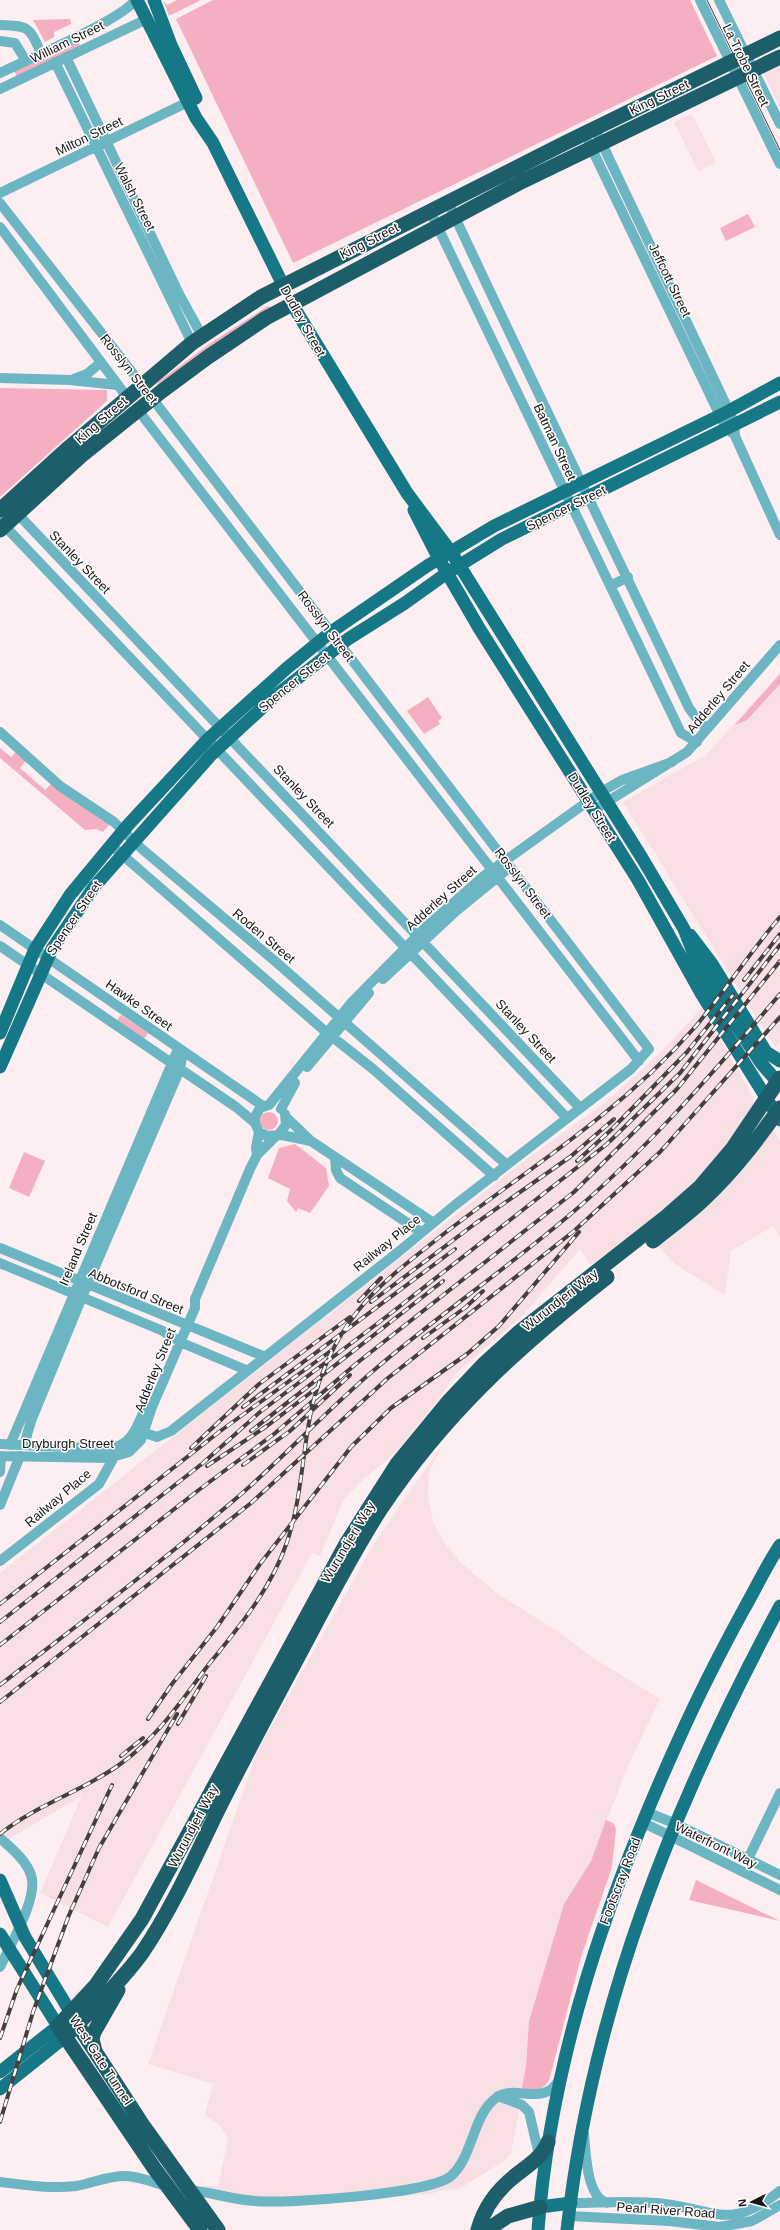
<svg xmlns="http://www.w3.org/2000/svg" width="780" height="2230" viewBox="0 0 780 2230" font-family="Arial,sans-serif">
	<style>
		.built { fill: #f7dfe4 }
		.green { fill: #f4afc0 }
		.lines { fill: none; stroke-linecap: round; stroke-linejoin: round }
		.minor { stroke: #6cb5c3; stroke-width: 10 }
		.major { stroke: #167786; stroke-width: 13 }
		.highway { stroke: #1c5e6a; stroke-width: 15 }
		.tram { stroke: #463f41; stroke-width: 1 }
		.rail-casing { stroke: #463f41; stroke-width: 4 }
		.rail { stroke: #fff; stroke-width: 2.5; stroke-dasharray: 8; stroke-linecap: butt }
		.labels { text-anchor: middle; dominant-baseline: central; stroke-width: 3; stroke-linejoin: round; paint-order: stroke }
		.street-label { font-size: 13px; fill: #181314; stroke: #fff }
	</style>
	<rect width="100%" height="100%" fill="#fdeef1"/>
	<path class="built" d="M 780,64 L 780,108 L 763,72 Z
		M 692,114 L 716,162 L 698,171 L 674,122 Z
		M 780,673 L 780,1042 L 775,1047 L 623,802 L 706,755 Z
		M 702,1007 L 757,1105 L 780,1141 L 780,1237 L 773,1226 L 731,1251 L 725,1295 L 675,1264 L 643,1230 L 590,1265 L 580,1249 L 522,1316 L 456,1373 L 438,1400 L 396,1452 L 364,1479 L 344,1499 L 320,1556 L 312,1553 L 108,1927 L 40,1893 L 82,1796 L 0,1844 L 0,1573 L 521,1163 L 606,1102 L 663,1050 Z
		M 442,1445 L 429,1473 L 428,1495 L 433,1521 L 443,1541 L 461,1563 L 498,1594 L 565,1636 L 590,1656 L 660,1699 L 627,1768 L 591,1861 L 564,1904 L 529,2021 L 526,2066 L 518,2117 L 511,2154 L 504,2161 L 459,2189 L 444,2190 L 429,2194 L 319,2202 L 200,2192 L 200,2186 L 218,2186 L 228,2140 L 221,2126 L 205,2115 L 213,2084 L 148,2064 L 257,1752 L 375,1542 Z"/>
	<path class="green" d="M 163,0 L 167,5 L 177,0 L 201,0 L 169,16 Z
		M 213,0 L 690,0 L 717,56 L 293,263 L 176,19 Z
		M 70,19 L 71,24 L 54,32 L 54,37 L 45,42 L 33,20 Z
		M 77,39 L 80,46 L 17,77 L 14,70 Z
		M 748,214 L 755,227 L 726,241 L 720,228 Z
		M 268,306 L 271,307 L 157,385 L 158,382 L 212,342 Z
		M 0,388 L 107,390 L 107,401 L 0,497 Z
		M 780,674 L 780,684 L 747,720 L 735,725 Z
		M 428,697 L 442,718 L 438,721 L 440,724 L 424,734 L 407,711 Z
		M 0,748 L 11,757 L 17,751 L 27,759 L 20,768 L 45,790 L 53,782 L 110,824 L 103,832 L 96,829 L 85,830 L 0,758 Z
		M 121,1015 L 148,1033 L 144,1039 L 117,1021 Z
		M260 1121a9 9 0 1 1 18 0a9 9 0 1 1-18 0Z
		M 295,1144 L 326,1168 L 329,1186 L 310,1213 L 298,1208 L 296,1212 L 287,1201 L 290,1189 L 268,1178 L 279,1148 Z
		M 24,1152 L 45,1161 L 29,1197 L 9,1188 Z
		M 606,1820 L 613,1823 L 616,1829 L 612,1867 L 581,1957 L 549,2081 C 541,2092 533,2091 522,2088 L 526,2066 L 529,2021 L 564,1904 L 591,1861 Z
		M 696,1880 L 780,1921 L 689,1900 Z"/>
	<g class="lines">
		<path class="minor" d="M 700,0 L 780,164
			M 719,0 L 780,124
			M 0,25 C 30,26 29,27 41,53
			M 0,41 L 15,43 L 26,61
			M 66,57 L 179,294 L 202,336
			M 55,62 L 192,343
			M 0,73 C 26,60 122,20 135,0
			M 0,89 L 147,19
			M 595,129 L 729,411 L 734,423 L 735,436 L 780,535
			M 589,143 L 726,428 L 732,433
			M 0,193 L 188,102
			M 448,202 C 527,372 609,539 689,708 L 700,723 L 708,728
			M 0,203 L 142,385
			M 430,211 L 681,733 L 697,742
			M 0,227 L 127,397
			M 0,378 L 70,380 L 117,385
			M 74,379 L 87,374 L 100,363
			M 138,410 L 639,1061
			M 14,510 L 580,1108
			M 1,522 L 567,1118
			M 610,586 L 628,577
			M 0,732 L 60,786 L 114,822 L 142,849 L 276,962 L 507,1165
			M 594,810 L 687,752 L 780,645
			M 111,845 L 326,1032 L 373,1069 L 494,1176
			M 0,925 L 263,1106
			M 0,946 L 236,1107 L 255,1123
			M 383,979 L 456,911 L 510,867
			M 307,1067 L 369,993
			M 268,1105 L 260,1108 L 255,1117 L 255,1123 L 259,1132 L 267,1136 L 282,1135 L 311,1141
			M 269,1105 L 352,1002 L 426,927 L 485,875 L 601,792 L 622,780 L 672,762
			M 281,1109 L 295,1083
			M 286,1117 L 311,1141 L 432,1222
			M 278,1135 L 286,1125 L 285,1114
			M 257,1155 L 256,1148 L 259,1132
			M 335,1158 L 336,1170 L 340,1178 L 421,1232
			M 0,1248 L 263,1356
			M 0,1263 L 163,1331 L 180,1342 L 246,1370
			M 136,1430 L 157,1437 L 171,1431 L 397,1253 L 455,1205 L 631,1069 L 649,1049 L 152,398
			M 0,1444 L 106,1449 C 132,1447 137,1427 146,1406
			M 10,1445 L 178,1049
			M 24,1445 L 31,1421 L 82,1297 L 180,1069 L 183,1052
			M 0,1456 L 109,1458 L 129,1452 L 141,1440 L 152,1407 L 195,1308 L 195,1299 L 250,1169 L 257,1155 L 276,1136
			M 0,1472 L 1,1456
			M 0,1505 L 20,1456
			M 0,1561 L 99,1484 L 114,1457
			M 646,1812 L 674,1823 L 780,1875
			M 642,1822 L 780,1890
			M 0,1838 C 12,1849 26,1860 31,1875 C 39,1897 10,1945 0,1967
			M 748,1859 L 780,1793
			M 498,2096 L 522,2105 L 529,2112 L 540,2159
			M 584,2134 C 586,2153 586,2196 607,2203
			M 0,2182 C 24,2185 52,2189 76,2186 C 94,2183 109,2175 127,2176 C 142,2177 154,2183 169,2187
			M 186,2190 C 209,2191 232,2200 255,2201 C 286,2204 431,2194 451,2176 C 473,2157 473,2114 496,2098 C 515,2083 543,2108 559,2080
			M 571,2203 C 601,2203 635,2200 665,2204 C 719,2211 730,2230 780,2191
			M 569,2216 L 669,2221 L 720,2227 L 752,2221 L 780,2205"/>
		<path class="major" d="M 137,0 L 196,118 L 213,143 L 283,285
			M 154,0 L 171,45 L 196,98
			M 292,304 L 407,493 L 451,552 L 642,858 L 684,929 L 696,960 L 714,991 L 761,1063 L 780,1085
			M 414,510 L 439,559 L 479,628 L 638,880 L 701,993 L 780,1120
			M 690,935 L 712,964 L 766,1052 L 780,1061
			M 0,1033 L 35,949 L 70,895 L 128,825 L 208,739 L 287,668 L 331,632 L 427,566 L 494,526 L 729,411 L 780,383
			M 0,1067 L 52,949 L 94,887 L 211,755 L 275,696 L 348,639 L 405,603 L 447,573 L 502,539 L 780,402
			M 0,1880 L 25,1937 L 71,2013
			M 0,1934 L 58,2026 L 0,2072
			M 0,2089 L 65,2037
			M 540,2207 L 571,2203
			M 538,2230 C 551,2058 607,1897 678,1741 C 698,1696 720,1653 744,1609 C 756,1588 766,1566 780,1545
			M 567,2230 C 592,2005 674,1804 780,1606"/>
		<path class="highway" d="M 0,510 L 66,450 L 192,343 L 261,297 L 565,143 L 780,38
			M 0,530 L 81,456 L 162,391 L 208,357 L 266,318 L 521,182 L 780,57
			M 653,1241 C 670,1227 689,1214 705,1198 C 734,1171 757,1140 780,1108
			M 72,2016 L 144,2127 L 218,2230
			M 65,2037 C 91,2010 120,1983 142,1953 C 174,1906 197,1852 222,1802 C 247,1752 273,1704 299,1655 C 325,1606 350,1557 380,1510 C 444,1414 517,1348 607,1277
			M 95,2051 L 92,2039 L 94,2032 L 118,1990
			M 200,2230 L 154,2168 L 58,2026 L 96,1985 L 142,1919 L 346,1544 L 397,1464 L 448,1402 L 485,1363 L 518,1333 L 666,1217 L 699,1188 L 733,1148 L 780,1078
			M 478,2230 C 484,2207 498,2189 516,2175 C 529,2165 542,2157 548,2142
			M 487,2230 L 508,2216 L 540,2207"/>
		<path class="tram" d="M 707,0 L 780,150"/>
		<defs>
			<path id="rail" d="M 744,980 L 780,934
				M 577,1161 L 612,1129 L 687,1052 L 733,995
				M 359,1301 L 381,1278
				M 371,1302 L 476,1223 L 570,1157 L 614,1119
				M 423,1338 L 466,1307 L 483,1291
				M 243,1407 L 455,1249
				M 251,1431 L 443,1281
				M 191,1448 L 259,1384 L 350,1317
				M 243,1465 L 290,1431 L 350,1375
				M 207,1466 L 267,1426 L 318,1387
				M 0,1604 L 219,1432 L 332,1350
				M 0,1622 L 203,1463 L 260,1412 L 386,1317 L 607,1144 L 680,1073 L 780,945
				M 0,1645 L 200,1489 L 274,1434 L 357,1363 L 574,1192 L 677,1089 L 780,961
				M 0,1685 C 80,1623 162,1562 239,1496 C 285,1456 326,1411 373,1371 C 435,1318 503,1271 566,1218 C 646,1151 713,1073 780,994
				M 0,1702 L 251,1503 L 388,1378 L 574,1231 L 660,1152 L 780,1017
				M 148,1719 L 172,1684 L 217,1627 L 260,1564 L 351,1447 L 391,1408 L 467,1354 L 499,1326 L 579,1232
				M 178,1724 L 206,1676
				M 121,1756 L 143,1738
				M 0,1834 C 36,1805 81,1792 119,1765 C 155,1740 180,1703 206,1668 C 237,1629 271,1590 287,1542 C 302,1498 302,1452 312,1407 C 320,1373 335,1340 357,1312 C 379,1284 408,1262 436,1240 C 489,1198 547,1160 601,1116 C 635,1089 667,1059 696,1026 C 725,991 750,952 780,917
				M 0,2038 L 17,1989 L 112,1785
				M 0,2122 L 33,2012 L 69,1915 L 99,1848 L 177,1714"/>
		</defs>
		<use href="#rail" class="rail-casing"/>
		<use href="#rail" class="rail"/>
	</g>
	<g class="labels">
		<g class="street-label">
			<text transform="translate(67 42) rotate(-26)">William Street</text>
			<text transform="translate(746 65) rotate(64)">La Trobe Street</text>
			<text transform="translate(659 97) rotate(-26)">King Street</text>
			<text transform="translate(89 136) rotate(-26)">Milton Street</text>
			<text transform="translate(135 197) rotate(63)">Walsh Street</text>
			<text transform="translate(369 241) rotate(-27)">King Street</text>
			<text transform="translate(670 280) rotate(64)">Jeffcott Street</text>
			<text transform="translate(303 321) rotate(61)">Dudley Street</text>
			<text transform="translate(129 369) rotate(52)">Rosslyn Street</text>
			<text transform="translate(101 420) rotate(-41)">King Street</text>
			<text transform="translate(555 442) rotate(65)">Batman Street</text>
			<text transform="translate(566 508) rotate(-26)">Spencer Street</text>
			<text transform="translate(80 562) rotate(46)">Stanley Street</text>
			<text transform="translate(326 626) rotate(53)">Rosslyn Street</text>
			<text transform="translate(294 682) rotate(-39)">Spencer Street</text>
			<text transform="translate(718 697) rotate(-50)">Adderley Street</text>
			<text transform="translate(304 796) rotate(46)">Stanley Street</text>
			<text transform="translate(592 807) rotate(58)">Dudley Street</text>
			<text transform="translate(523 883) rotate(53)">Rosslyn Street</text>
			<text transform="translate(441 898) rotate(-42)">Adderley Street</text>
			<text transform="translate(74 918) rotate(-56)">Spencer Street</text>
			<text transform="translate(264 936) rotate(40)">Roden Street</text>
			<text transform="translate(139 1005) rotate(35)">Hawke Street</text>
			<text transform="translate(526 1031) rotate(47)">Stanley Street</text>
			<text transform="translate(387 1243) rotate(-39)">Railway Place</text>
			<text transform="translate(78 1249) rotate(-67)">Ireland Street</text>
			<text transform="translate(136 1291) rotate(22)">Abbotsford Street</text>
			<text transform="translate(560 1300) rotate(-38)">Wurundjeri Way</text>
			<text transform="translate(155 1370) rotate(-68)">Adderley Street</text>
			<text x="68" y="1443">Dryburgh Street</text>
			<text transform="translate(58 1498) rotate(-40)">Railway Place</text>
			<text transform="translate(348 1542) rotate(-59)">Wurundjeri Way</text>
			<text transform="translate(193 1826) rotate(-62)">Wurundjeri Way</text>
			<text transform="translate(716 1845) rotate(26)">Waterfront Way</text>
			<text transform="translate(620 1881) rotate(-69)">Footscray Road</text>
			<text transform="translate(101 2060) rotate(57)">West Gate Tunnel</text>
			<text transform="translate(666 2210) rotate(4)">Pearl River Road</text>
		</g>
	</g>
	<g transform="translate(752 2202) rotate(264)" stroke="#ffffff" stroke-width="3" paint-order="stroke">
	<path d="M0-3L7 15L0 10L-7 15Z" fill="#181314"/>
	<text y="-6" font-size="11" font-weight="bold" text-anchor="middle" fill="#181314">N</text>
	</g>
</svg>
